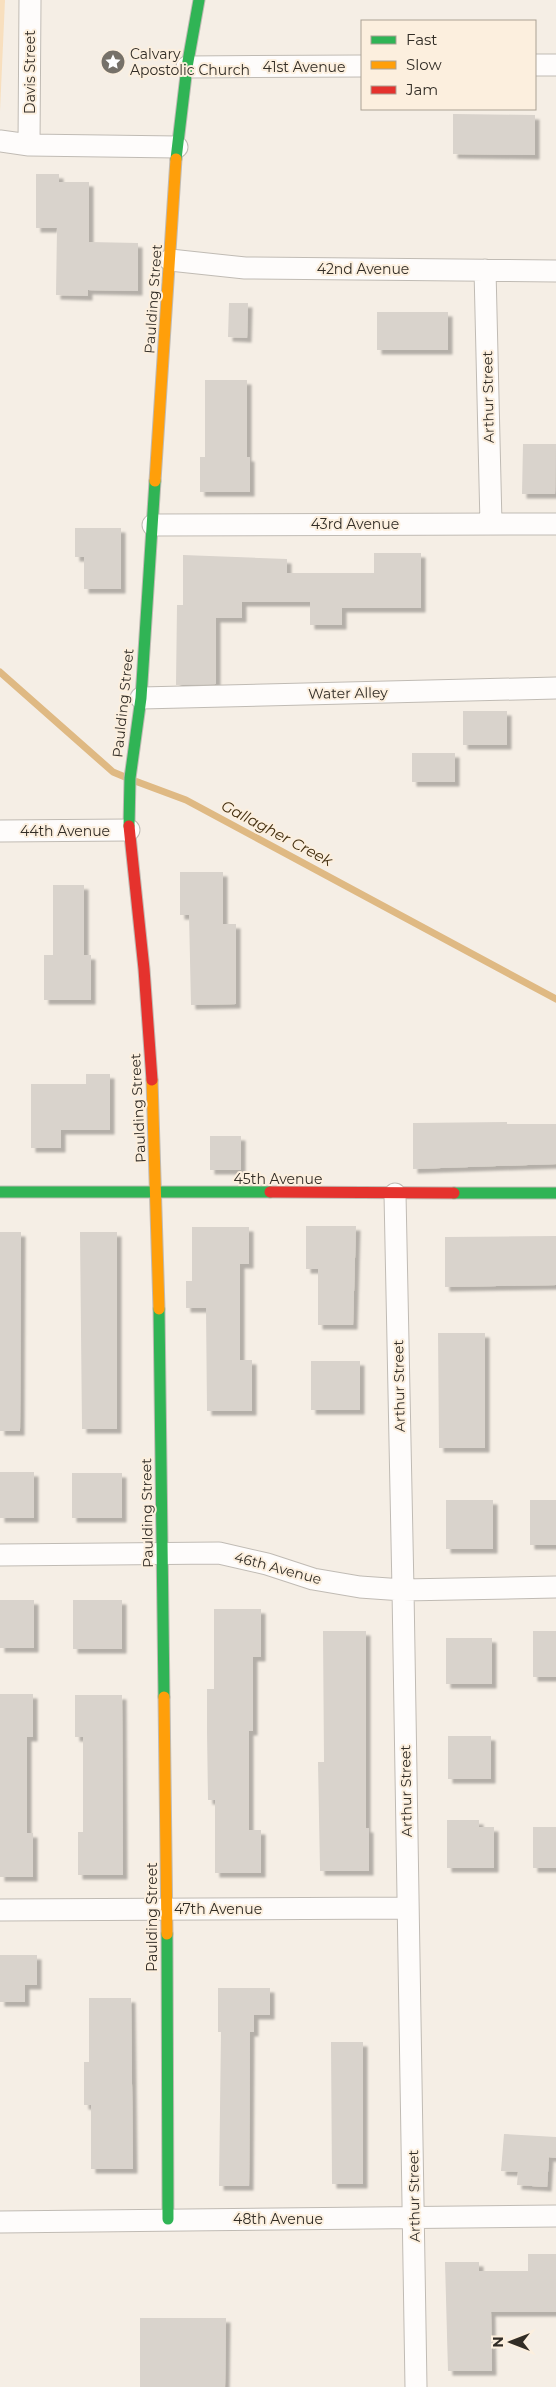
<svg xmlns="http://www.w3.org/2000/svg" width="556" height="2387" viewBox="0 0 556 2387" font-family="Montserrat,sans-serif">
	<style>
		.green { fill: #f8dfbe }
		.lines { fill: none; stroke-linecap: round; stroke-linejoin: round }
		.stream { stroke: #dfb983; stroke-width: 7 }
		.building { fill: #d9d3cc; filter: url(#shadow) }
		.street-casing { stroke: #c0bbb4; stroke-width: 23 }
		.fast-casing { stroke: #c0bbb4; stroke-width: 13 }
		.slow-casing { stroke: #c0bbb4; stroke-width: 13 }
		.jam-casing { stroke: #c0bbb4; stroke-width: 13 }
		.street { stroke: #fefcfb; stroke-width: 21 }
		.fast { stroke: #30b455; stroke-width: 11 }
		.slow { stroke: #ff9f0a; stroke-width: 11 }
		.jam { stroke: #e5322d; stroke-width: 11 }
		.labels { text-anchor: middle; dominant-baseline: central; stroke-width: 4; stroke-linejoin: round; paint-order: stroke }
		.poi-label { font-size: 14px; fill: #322d26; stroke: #fcefde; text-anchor: start }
		.street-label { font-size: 14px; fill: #322d26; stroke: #fcefde }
		.water-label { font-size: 15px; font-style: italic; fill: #453010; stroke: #fcefde }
	</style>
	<defs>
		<filter id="shadow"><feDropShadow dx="4.5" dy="4.5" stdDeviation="1" flood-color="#0004"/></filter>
	</defs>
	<rect width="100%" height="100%" fill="#f5eee5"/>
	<path class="green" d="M 0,0 L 5,0 L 0,111 Z"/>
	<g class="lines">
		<path class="stream" d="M 0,672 L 113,772 L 125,777
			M 135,781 L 186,800 L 556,999"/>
	</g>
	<path class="building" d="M 453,114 L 535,115 L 535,155 L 453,154 Z
		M 36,174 L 59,174 L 59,182 L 89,182 L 89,242 L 138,243 L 138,291 L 88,290 L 88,296 L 56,295 L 57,228 L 36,228 Z
		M 229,303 L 248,303 L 247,338 L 228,337 Z
		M 377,312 L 448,312 L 448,350 L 377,350 Z
		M 205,380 L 247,380 L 247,457 L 250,457 L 250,492 L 200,492 L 200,457 L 205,457 Z
		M 523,444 L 556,444 L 555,494 L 522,494 Z
		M 75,528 L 121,528 L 121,589 L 84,589 L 84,557 L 75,557 Z
		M 374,553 L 421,553 L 421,608 L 342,608 L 342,625 L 310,625 L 310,602 L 242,602 L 242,618 L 216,618 L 216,684 L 176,685 L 177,605 L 183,605 L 183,555 L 287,559 L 287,573 L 374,573 Z
		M 463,711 L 507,711 L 507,745 L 463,745 Z
		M 412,753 L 455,753 L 455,782 L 412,782 Z
		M 180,872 L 223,872 L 223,924 L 236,924 L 236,1004 L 191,1005 L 189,915 L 180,915 Z
		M 53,885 L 84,885 L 84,955 L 91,955 L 91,1000 L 44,1000 L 44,955 L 53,955 Z
		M 86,1074 L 110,1074 L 110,1130 L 61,1130 L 61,1148 L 31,1148 L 31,1084 L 86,1084 Z
		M 507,1122 L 507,1124 L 556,1124 L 556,1164 L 413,1169 L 413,1123 Z
		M 210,1136 L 241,1136 L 241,1170 L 210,1170 Z
		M 306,1226 L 356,1226 L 353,1325 L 318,1325 L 318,1269 L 306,1269 Z
		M 192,1227 L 249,1227 L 249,1264 L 240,1264 L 240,1360 L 252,1360 L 252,1411 L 207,1411 L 206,1308 L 186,1308 L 186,1281 L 192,1281 Z
		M 0,1232 L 21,1232 L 20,1431 L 0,1431 Z
		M 80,1232 L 117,1232 L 117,1429 L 82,1429 Z
		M 556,1236 L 556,1285 L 445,1287 L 445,1237 Z
		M 438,1333 L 485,1333 L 485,1448 L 439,1448 Z
		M 311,1361 L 360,1361 L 360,1410 L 311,1410 Z
		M 0,1472 L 34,1472 L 34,1518 L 0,1518 Z
		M 72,1473 L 122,1473 L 122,1518 L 72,1518 Z
		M 446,1500 L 493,1500 L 493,1549 L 446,1549 Z
		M 530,1500 L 556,1500 L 556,1545 L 530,1545 Z
		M 0,1600 L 34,1600 L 34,1648 L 0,1648 Z
		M 73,1600 L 122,1600 L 122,1649 L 73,1649 Z
		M 214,1609 L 261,1609 L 261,1657 L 253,1657 L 253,1731 L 249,1731 L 249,1830 L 261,1830 L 261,1873 L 215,1873 L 215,1800 L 208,1800 L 207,1731 L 207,1689 L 214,1689 Z
		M 323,1631 L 366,1631 L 366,1828 L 369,1828 L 369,1871 L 320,1871 L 318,1762 L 324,1762 Z
		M 533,1631 L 556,1631 L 556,1677 L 533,1677 Z
		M 446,1638 L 492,1638 L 492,1684 L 446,1684 Z
		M 0,1694 L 33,1694 L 33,1737 L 27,1737 L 27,1833 L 33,1833 L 33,1877 L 0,1877 Z
		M 75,1695 L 122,1695 L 123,1875 L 78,1875 L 78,1832 L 83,1832 L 83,1737 L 75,1737 Z
		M 448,1736 L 491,1736 L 491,1779 L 448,1779 Z
		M 447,1820 L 479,1820 L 479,1827 L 494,1827 L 494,1868 L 447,1868 Z
		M 533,1827 L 556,1827 L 556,1868 L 533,1868 Z
		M 0,1955 L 37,1955 L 37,1985 L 25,1985 L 25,2002 L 0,2002 Z
		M 218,1988 L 270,1988 L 270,2015 L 254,2015 L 254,2032 L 250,2032 L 249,2186 L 219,2186 L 221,2032 L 218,2032 Z
		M 89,1998 L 131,1998 L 133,2169 L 91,2169 L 91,2105 L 84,2105 L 84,2062 L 89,2062 Z
		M 331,2042 L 363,2042 L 363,2184 L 332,2184 Z
		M 504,2134 L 556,2137 L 556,2158 L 549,2157 L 547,2187 L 517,2185 L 518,2172 L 501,2171 Z
		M 528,2254 L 556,2254 L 556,2312 L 491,2312 L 492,2371 L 448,2371 L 445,2262 L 479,2262 L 479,2271 L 528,2271 Z
		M 140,2318 L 226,2318 L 225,2387 L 140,2387 Z"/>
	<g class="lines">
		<defs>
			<path id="street" d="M 535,65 L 556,65
				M 187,67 L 362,66
				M 0,141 L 29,145 L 177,147
				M 29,145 L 30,0
				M 170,260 L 245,268 L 556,271
				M 485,270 L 491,524
				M 153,525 L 556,524
				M 141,698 L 556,688
				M 0,831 L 129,830
				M 395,1194 L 403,1590 L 416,2387
				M 0,1555 L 219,1553 L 267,1564 L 313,1579 L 360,1587 L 403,1590 L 556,1587
				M 0,1910 L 407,1908
				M 0,2222 L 556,2216"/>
			<path id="fast" d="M 176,159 L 187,67 L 199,0
				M 129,826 L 130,778 L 141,698 L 155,481
				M 0,1192 L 270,1192
				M 454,1193 L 556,1193
				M 159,1309 L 164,1697
				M 167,1934 L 168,2219"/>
			<path id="slow" d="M 155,481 L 176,159
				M 152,1080 L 159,1309
				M 164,1697 L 167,1934"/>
			<path id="jam" d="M 129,826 L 144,969 L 152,1080
				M 270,1192 L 454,1193"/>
		</defs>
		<use href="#street" class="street-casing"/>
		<use href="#fast" class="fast-casing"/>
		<use href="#slow" class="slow-casing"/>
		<use href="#jam" class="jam-casing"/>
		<use href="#street" class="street"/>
		<use href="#fast" class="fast"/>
		<use href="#slow" class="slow"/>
		<use href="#jam" class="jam"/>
	</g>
	<defs>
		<symbol id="sight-disc" viewBox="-11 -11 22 22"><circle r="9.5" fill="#767169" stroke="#fcefde"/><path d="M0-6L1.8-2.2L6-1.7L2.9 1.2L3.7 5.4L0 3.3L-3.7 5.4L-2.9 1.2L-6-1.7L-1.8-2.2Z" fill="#fff"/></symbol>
	</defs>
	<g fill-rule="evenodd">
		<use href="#sight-disc" x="99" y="48" width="28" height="28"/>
	</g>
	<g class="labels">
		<g class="poi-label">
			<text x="130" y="54">Calvary<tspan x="130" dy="16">Apostolic Church</tspan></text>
		</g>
		<g class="street-label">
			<text x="304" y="67">41st Avenue</text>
			<text transform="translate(30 72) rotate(-90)">Davis Street</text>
			<text x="363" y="269">42nd Avenue</text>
			<text transform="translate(153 299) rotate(-86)">Paulding Street</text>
			<text transform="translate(488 397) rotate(-91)">Arthur Street</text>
			<text x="355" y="524">43rd Avenue</text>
			<text transform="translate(348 693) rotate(-1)">Water Alley</text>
			<text transform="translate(123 703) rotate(-84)">Paulding Street</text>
			<text x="65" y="831">44th Avenue</text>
			<text transform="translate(138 1108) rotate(-93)">Paulding Street</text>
			<text x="278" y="1179">45th Avenue</text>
			<text transform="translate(399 1386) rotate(-91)">Arthur Street</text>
			<text transform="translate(147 1513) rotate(-91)">Paulding Street</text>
			<text transform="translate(278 1568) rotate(15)">46th Avenue</text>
			<text transform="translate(406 1791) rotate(-91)">Arthur Street</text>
			<text x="218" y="1909">47th Avenue</text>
			<text transform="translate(152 1917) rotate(-90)">Paulding Street</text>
			<text transform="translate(414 2196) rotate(-91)">Arthur Street</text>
			<text x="278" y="2219">48th Avenue</text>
		</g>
		<g class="water-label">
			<text transform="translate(277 833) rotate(28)">Gallagher Creek</text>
		</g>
	</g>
	<rect x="361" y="20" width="175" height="90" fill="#fcefde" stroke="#aba194"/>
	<rect x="371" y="36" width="25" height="8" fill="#30b455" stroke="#aba194"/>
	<text x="406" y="45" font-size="15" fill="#322d26">Fast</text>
	<rect x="371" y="61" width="25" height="8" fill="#ff9f0a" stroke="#aba194"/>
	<text x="406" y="70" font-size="15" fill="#322d26">Slow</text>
	<rect x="371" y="86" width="25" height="8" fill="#e5322d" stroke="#aba194"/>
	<text x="406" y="95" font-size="15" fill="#322d26">Jam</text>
	<g transform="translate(511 2342) rotate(270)" stroke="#fcefde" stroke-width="4" paint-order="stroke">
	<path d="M0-4L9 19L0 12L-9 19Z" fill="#322d26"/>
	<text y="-8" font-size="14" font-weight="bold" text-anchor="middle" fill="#322d26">N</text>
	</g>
</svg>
